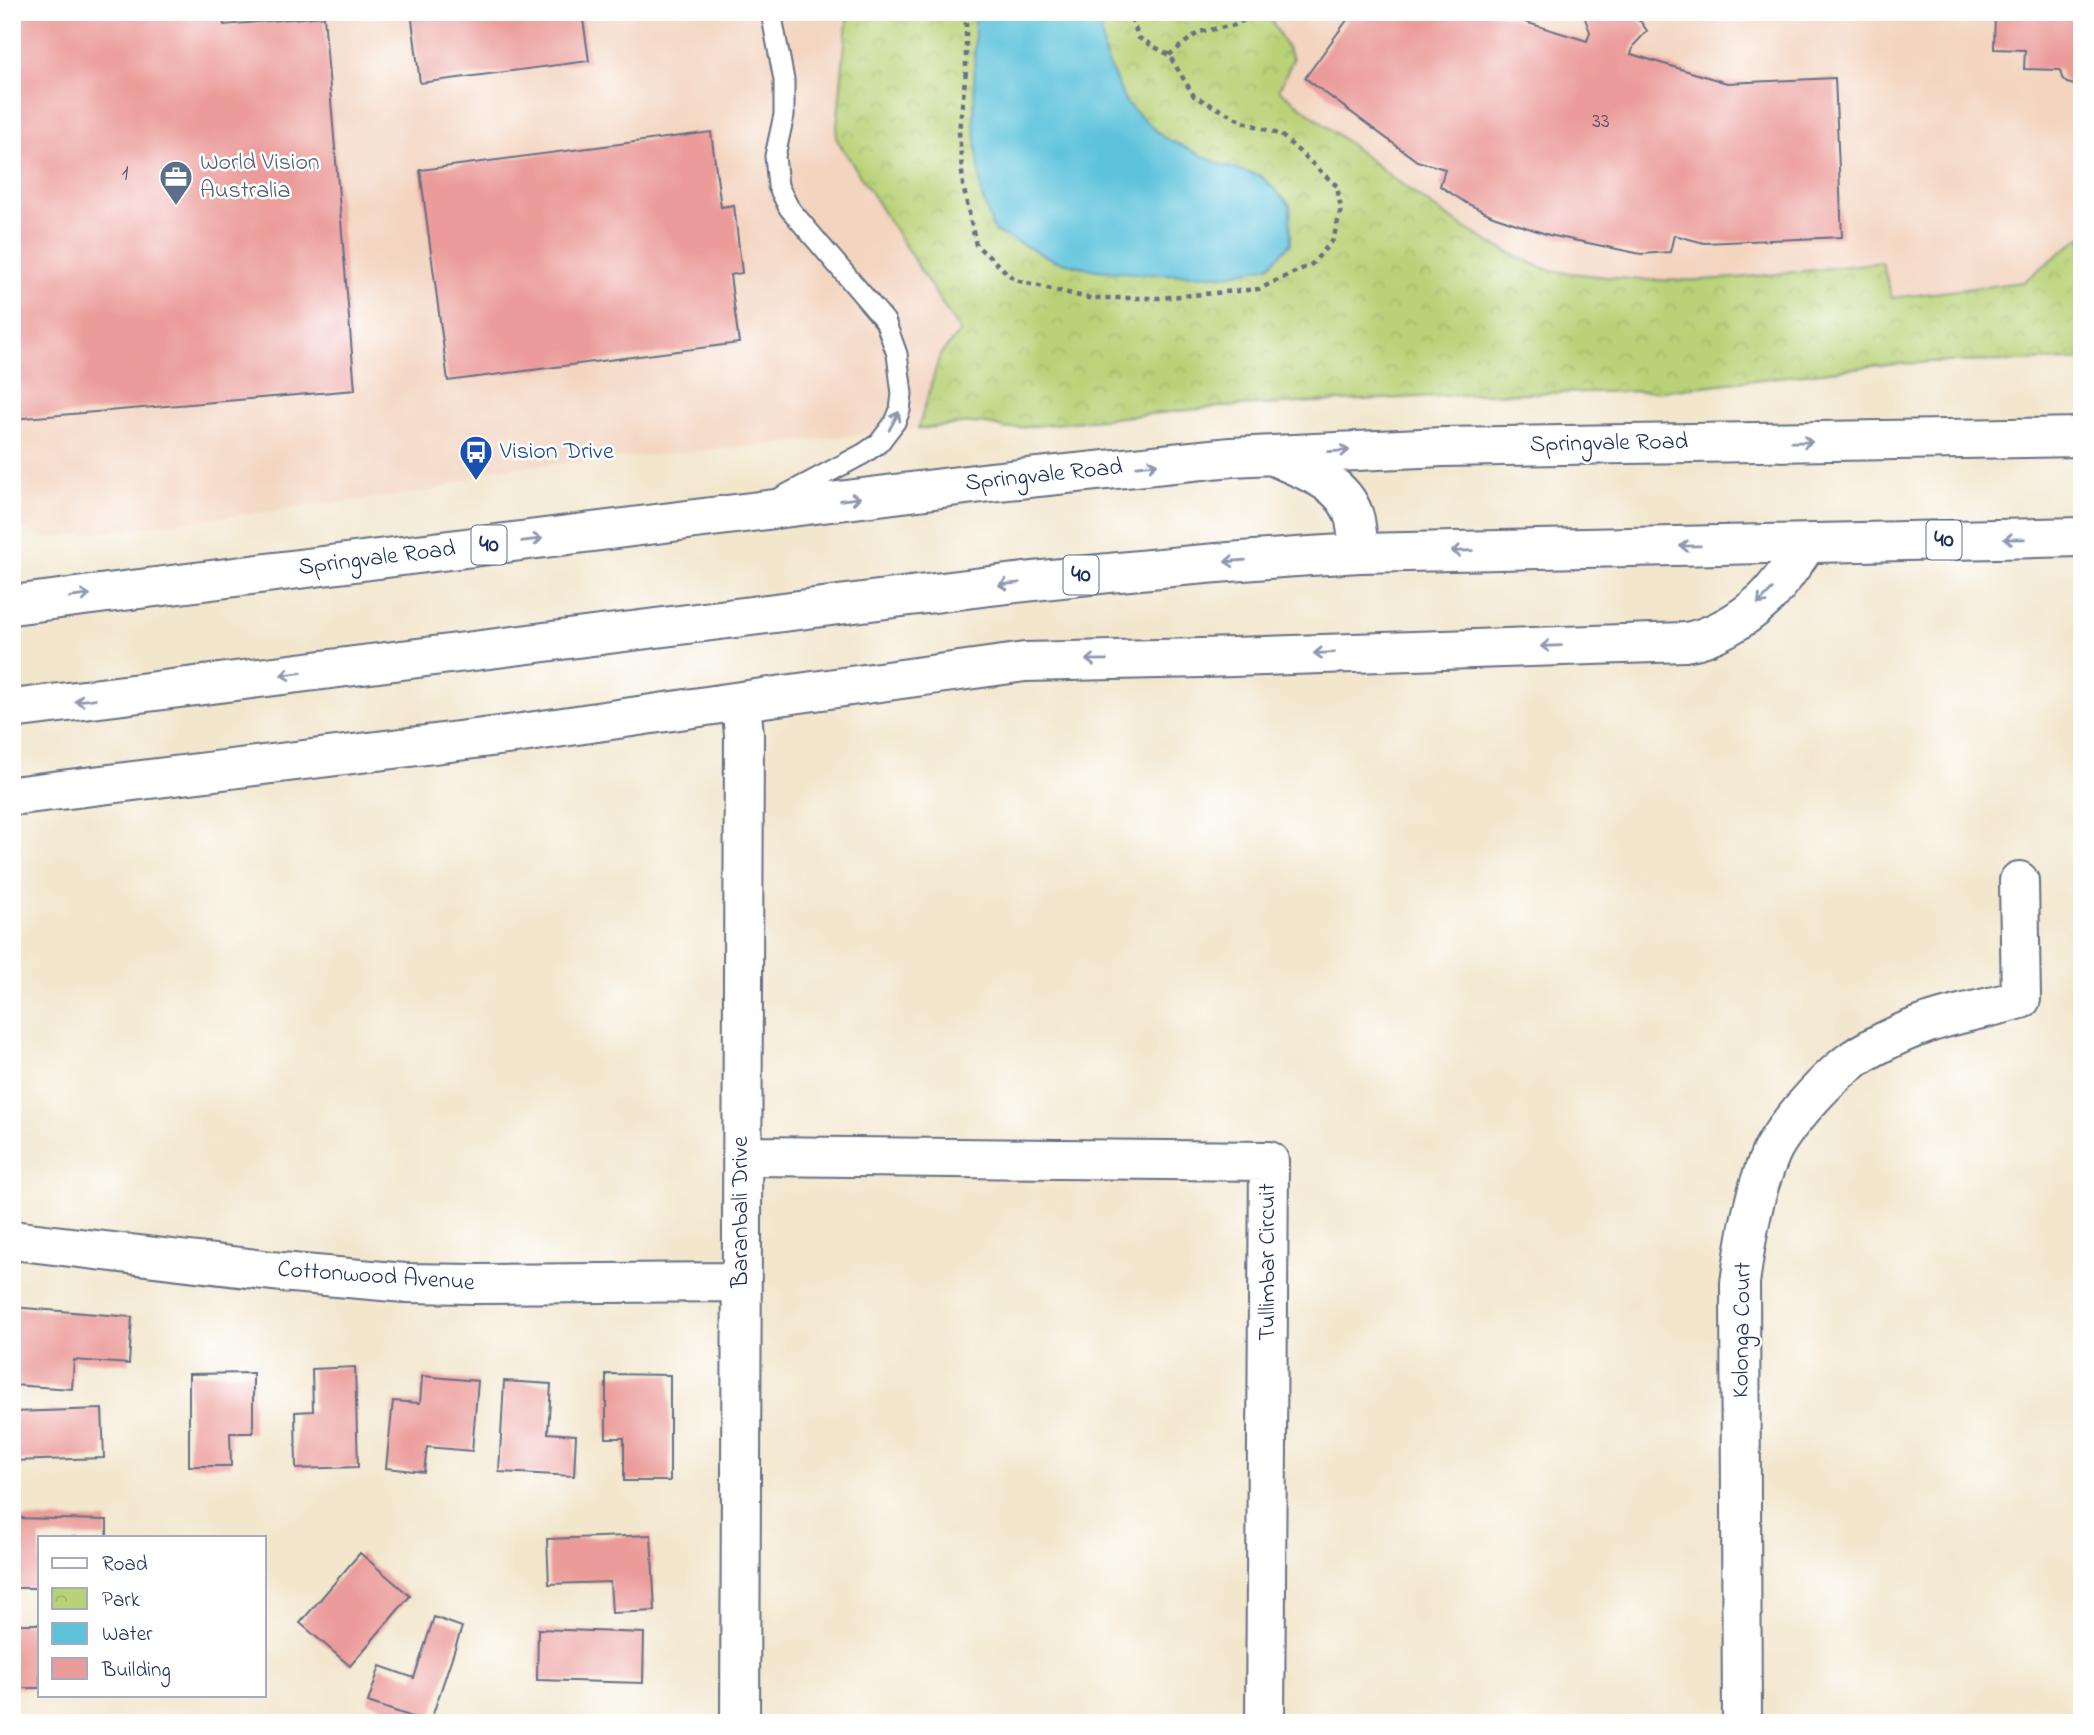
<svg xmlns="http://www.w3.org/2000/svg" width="2094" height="1735" viewBox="0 0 2094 1735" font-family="'Indie Flower',sans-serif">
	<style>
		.built { fill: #f3d4bf }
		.park { fill: url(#park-crowns); stroke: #6a806a; stroke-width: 2 }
		.water { fill: #5dc3db; stroke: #3c799c; stroke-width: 2 }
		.building { fill: #eb9c9a }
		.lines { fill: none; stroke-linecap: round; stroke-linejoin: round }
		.lane-casing { stroke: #666f84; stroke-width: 23 }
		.street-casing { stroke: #666f84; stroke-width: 42 }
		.highway-casing { stroke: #666f84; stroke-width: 42 }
		.path { stroke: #666f84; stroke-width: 4.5; stroke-dasharray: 5 5; stroke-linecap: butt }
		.lane { stroke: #fff; stroke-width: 19 }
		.street { stroke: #fff; stroke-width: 38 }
		.highway { stroke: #fff; stroke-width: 38 }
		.oneway { stroke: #8d97ae }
		.labels { text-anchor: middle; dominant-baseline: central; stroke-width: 5; stroke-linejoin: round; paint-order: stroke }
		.number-label { font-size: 21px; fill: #4f4a6d }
		.shield { fill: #fff; stroke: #5f6d8e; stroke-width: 2 }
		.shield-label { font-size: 23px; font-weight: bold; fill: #1b2f5e }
		.service-label { font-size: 24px; fill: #4e5e75; stroke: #fff; text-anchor: start }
		.street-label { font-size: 24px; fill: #1b2f5e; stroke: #fff }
		.transit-label { font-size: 24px; fill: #164399; stroke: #fff; text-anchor: start }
	</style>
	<defs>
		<pattern id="park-crowns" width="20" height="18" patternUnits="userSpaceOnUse" patternTransform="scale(1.75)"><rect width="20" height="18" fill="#b9d277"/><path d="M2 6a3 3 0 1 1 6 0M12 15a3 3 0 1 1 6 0" fill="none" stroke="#9eb569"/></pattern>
	</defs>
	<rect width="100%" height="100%" fill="#fff"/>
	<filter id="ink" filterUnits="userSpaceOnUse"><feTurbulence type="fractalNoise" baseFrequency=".0143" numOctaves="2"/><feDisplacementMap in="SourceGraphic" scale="14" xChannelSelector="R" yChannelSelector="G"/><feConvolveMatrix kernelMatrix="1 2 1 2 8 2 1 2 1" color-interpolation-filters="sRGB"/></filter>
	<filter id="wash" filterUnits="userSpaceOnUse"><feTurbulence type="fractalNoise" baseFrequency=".00686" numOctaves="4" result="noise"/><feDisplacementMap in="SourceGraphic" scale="28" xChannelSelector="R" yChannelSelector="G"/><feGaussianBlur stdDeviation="1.57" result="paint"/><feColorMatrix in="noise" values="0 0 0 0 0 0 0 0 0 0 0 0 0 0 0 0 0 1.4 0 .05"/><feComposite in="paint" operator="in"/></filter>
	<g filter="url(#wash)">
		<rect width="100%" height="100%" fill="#f2e6cc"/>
		<path class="built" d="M 12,12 L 2082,12 L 2082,360 L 1932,362 L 1872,366 L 1662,391 L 1481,394 L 1262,404 L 1148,413 L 1006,429 L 994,424 L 980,422 L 764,445 L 495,469 L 433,491 L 45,539 L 12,523 Z"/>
		<path class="park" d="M 848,12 L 1267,12 L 1293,59 L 1279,90 C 1363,152 1444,228 1543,268 C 1557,273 1575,273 1590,275 C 1687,289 1785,273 1882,262 L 1892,298 L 2023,282 L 2082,236 L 2082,360 L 1932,362 L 1872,366 L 1662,391 L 1481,394 L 1219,407 L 1006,429 C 978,418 947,426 918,429 L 940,355 L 960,332 L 836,138 Z"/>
		<path class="water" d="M 975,12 L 1099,12 L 1105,56 L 1126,103 L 1163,137 L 1222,165 L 1261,176 L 1290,205 L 1291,243 L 1269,266 L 1227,275 L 1145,274 L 1096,270 L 1054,260 L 994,231 L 982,197 L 974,122 Z"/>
		<g id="blocks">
			<path class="building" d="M 12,12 L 223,12 L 224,25 L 324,16 L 355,390 L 13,419 Z
				M 411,12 L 582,12 L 589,61 L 420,83 Z
				M 1353,12 L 1492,12 L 1587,41 L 1590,32 L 1583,13 L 1623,12 L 1641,22 L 1647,31 L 1634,45 L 1631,54 L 1727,83 L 1835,78 L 1842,237 L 1704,243 L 1674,235 L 1670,252 L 1641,254 L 1549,235 L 1493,216 L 1466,203 L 1440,186 L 1445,169 L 1417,161 L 1305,78 Z
				M 1995,12 L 2082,12 L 2082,87 L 2067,83 L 2062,78 L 2060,70 L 2024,69 L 2025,50 L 1994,49 Z
				M 711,132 L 721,207 L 734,205 L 742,273 L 730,275 L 739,343 L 448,381 L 420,170 Z
				M 12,1307 L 132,1317 L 129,1364 L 74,1360 L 72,1389 L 12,1385 Z
				M 355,1367 L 358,1467 L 296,1469 L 295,1412 L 313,1411 L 312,1369 Z
				M 253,1373 L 253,1433 L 230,1433 L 231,1466 L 189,1466 L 189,1374 Z
				M 606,1374 L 670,1375 L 670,1481 L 624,1481 L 624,1438 L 606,1438 Z
				M 422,1376 L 478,1381 L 472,1451 L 427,1447 L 424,1472 L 386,1468 L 393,1401 L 420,1403 Z
				M 504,1381 L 551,1384 L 548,1433 L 576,1435 L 574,1476 L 499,1472 Z
				M 102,1409 L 104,1458 L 12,1461 L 12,1412 Z
				M 12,1518 L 107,1520 L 107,1537 L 40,1537 L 40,1588 L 12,1588 Z
				M 651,1535 L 655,1611 L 612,1613 L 610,1582 L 549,1584 L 547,1539 Z
				M 360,1553 L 410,1596 L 350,1666 L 300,1623 Z
				M 434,1617 L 462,1627 L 430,1723 L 368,1702 L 380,1666 L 414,1678 Z
				M 12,1624 L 40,1624 L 40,1688 L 12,1688 Z
				M 538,1629 L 644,1633 L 643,1683 L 537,1680 Z"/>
		</g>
	</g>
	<g filter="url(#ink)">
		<use href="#blocks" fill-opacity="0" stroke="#666f84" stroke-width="2"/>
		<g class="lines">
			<defs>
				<path id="lane" d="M 771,12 L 784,80 L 784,115 L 775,156 L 778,186 L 789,208 L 885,321 L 897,354 L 902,394 L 900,410 L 895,422 L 879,443 L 863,454 L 780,498"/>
				<path id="street" d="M 12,796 L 515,734 L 741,701 L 1025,662 L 1202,658 L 1685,642 C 1713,638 1742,620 1763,601 C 1778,588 1795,560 1807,544
					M 742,1156 L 1269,1161 L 1265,1723
					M 12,1240 L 281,1272 L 405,1283 L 476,1284 L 741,1282
					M 740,1723 L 744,735 L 741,701
					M 1742,1723 L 1740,1283 C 1746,1239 1753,1194 1771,1153 C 1783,1127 1824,1082 1847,1064 C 1864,1050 1902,1032 1923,1025 C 1955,1013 1988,1009 2021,999 L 2019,881"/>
				<path id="highway" d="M 1276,457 C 1307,472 1346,482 1355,520 C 1357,531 1358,543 1360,553
					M 12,605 L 990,482 L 1231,457 L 1442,447 L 2082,437
					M 12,709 L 982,587 C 1108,572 1234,560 1360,553 L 2082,537"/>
			</defs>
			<use href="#lane" class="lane-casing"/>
			<use href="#street" class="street-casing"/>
			<use href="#highway" class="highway-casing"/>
			<path class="path" d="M 966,12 L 966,71 L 959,131 L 963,185 L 976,245 L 1015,280 L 1088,298 L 1159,298 L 1259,289 L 1312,264 L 1333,240 L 1341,209 L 1337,186 L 1281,135 L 1244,122 L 1194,96 L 1169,55 L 1139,38 L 1129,12
				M 1169,55 L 1199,32 L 1235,25 L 1258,12"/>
			<use href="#lane" class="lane"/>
			<use href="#street" class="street"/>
			<use href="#highway" class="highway"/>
		</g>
		<defs><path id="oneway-shaft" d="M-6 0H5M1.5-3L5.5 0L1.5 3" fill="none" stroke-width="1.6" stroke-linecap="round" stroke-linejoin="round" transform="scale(1.75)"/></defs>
		<g class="oneway">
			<use href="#oneway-shaft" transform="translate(894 421) rotate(-62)"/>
			<use href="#oneway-shaft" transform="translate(1802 442) rotate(-1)"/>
			<use href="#oneway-shaft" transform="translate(1339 451) rotate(-3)"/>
			<use href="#oneway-shaft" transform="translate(1147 465) rotate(-6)"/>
			<use href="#oneway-shaft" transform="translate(850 499) rotate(-7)"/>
			<use href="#oneway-shaft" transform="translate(2014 539) rotate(179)"/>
			<use href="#oneway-shaft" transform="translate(532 540) rotate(-7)"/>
			<use href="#oneway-shaft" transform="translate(1690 546) rotate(179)"/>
			<use href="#oneway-shaft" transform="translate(1462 551) rotate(178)"/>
			<use href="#oneway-shaft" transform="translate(1235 561) rotate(175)"/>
			<use href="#oneway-shaft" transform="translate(1009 584) rotate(174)"/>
			<use href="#oneway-shaft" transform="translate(80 596) rotate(-7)"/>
			<use href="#oneway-shaft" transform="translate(1765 597) rotate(134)"/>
			<use href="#oneway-shaft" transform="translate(1551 646) rotate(178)"/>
			<use href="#oneway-shaft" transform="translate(1324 653) rotate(178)"/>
			<use href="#oneway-shaft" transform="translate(1096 660) rotate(179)"/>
			<use href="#oneway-shaft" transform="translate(291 674) rotate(173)"/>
			<use href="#oneway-shaft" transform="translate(85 700) rotate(173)"/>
		</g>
	</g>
	<defs>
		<symbol id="office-pin" viewBox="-11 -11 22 30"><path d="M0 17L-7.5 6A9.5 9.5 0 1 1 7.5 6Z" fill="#5c6f8a" stroke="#fff"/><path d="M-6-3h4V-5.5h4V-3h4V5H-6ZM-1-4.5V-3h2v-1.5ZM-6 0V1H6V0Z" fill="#fff"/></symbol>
		<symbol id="bus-pin" viewBox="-11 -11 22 30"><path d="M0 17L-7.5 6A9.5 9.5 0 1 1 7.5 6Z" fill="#1a4fb4" stroke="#fff"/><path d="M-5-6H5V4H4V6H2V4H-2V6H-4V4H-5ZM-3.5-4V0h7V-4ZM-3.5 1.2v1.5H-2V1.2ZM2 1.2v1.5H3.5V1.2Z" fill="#fff"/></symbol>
	</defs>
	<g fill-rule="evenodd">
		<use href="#office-pin" x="157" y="158" width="38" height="52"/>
		<use href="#bus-pin" x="457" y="433" width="38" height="52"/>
	</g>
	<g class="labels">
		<g class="number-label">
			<text x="1601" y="122">33</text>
			<text x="125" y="174">1</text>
		</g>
		<g class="shield">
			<rect x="1926.5" y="520.5" width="35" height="39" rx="5"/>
			<rect x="471.5" y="525.5" width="35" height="39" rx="5"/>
			<rect x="1063.5" y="555.5" width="35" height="39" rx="5"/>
		</g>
		<g class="shield-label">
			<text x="1944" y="540">40</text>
			<text x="489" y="545">40</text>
			<text x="1081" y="575">40</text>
		</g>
		<g class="service-label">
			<text x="200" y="163">World Vision<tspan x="200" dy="28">Australia</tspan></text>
		</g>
		<g class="street-label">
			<text transform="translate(1609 444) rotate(-1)">Springvale Road</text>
			<text transform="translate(1044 476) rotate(-6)">Springvale Road</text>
			<text transform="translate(377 559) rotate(-7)">Springvale Road</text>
			<text transform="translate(741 1212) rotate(-90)">Baranbali Drive</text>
			<text transform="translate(1268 1262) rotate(-90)">Tullimbar Circuit</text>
			<text transform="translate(376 1277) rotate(4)">Cottonwood Avenue</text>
			<text transform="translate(1743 1330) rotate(-89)">Kolonga Court</text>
		</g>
		<g class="transit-label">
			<text x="500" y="452">Vision Drive</text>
		</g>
	</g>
	<rect width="2094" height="1735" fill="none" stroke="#fff" stroke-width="42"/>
	<rect x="38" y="1536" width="228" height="161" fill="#ffffff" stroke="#a4acbf" stroke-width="2"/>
	<rect x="52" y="1558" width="35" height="10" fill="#ffffff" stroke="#a4acbf" stroke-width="2"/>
	<text x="102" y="1570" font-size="21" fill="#1b2f5e">Road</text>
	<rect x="52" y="1588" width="35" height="21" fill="url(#park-crowns)" stroke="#a4acbf" stroke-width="2"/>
	<text x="102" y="1606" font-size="21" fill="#1b2f5e">Park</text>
	<rect x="52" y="1623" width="35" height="21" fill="#5dc3db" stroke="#a4acbf" stroke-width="2"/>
	<text x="102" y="1640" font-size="21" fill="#1b2f5e">Water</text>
	<rect x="52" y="1658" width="35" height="21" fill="#eb9c9a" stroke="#a4acbf" stroke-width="2"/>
	<text x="102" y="1676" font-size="21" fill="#1b2f5e">Building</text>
</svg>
